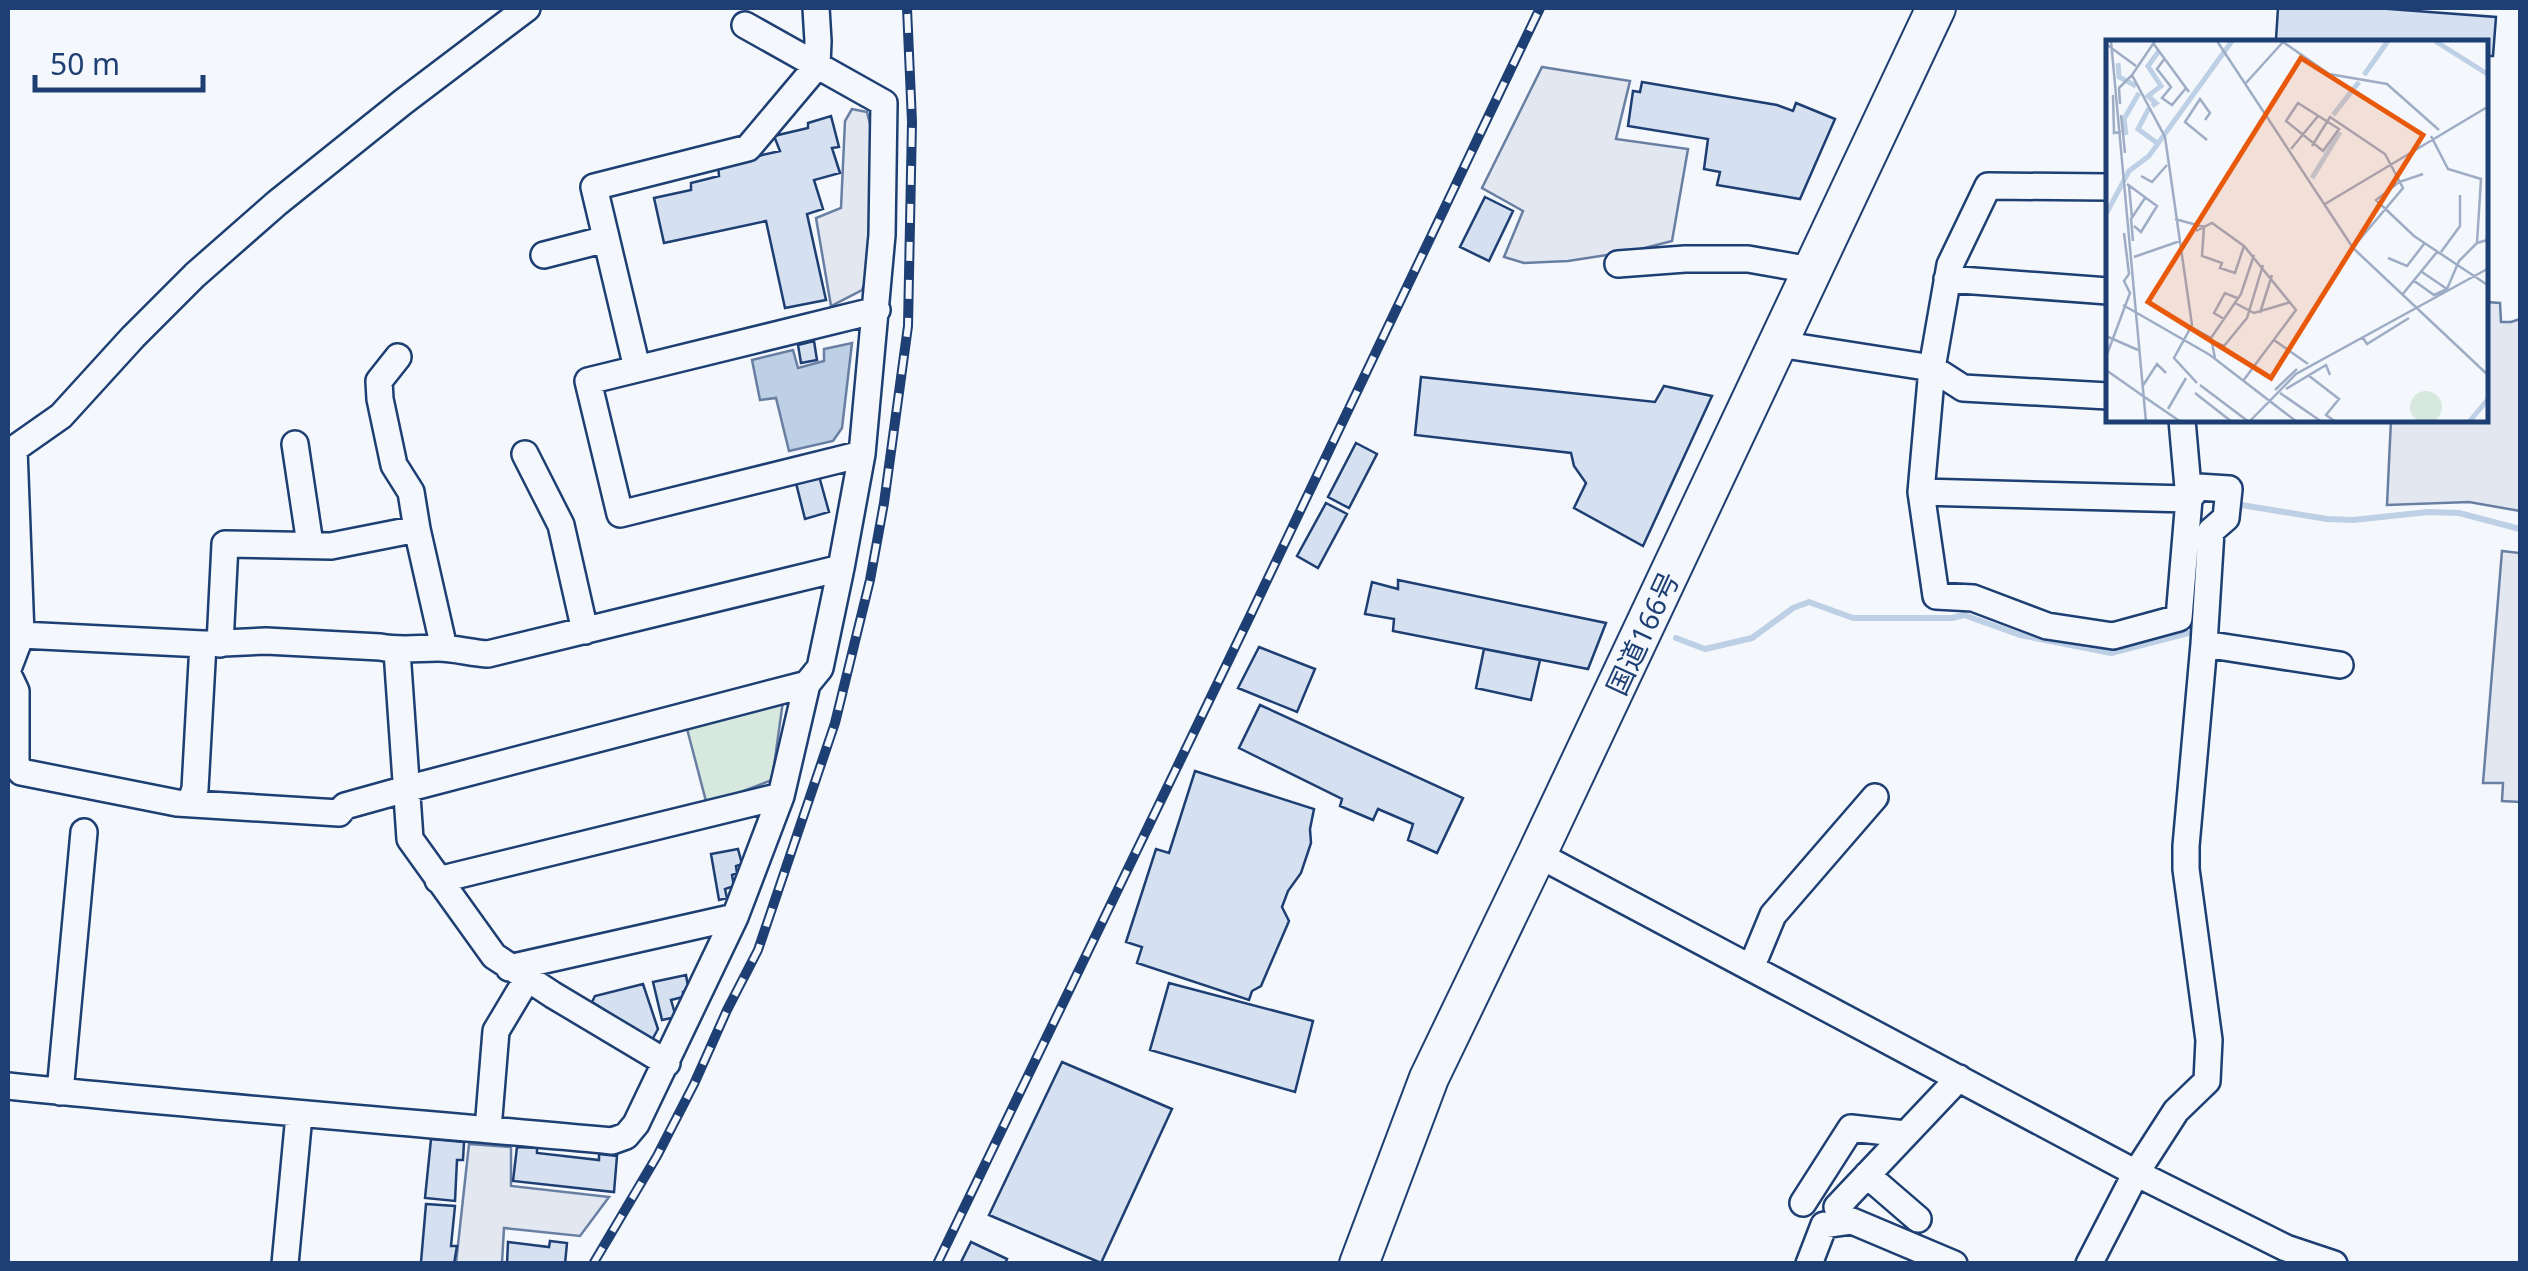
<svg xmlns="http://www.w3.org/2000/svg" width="2528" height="1271" viewBox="0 0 2528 1271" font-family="'Noto Sans','Noto Sans JP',sans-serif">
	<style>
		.green { fill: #d7e8df; stroke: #687fa3; stroke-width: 2.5 }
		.parking { fill: #e3e8f0; stroke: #687fa3; stroke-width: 2.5 }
		.water { fill: #bed0e5; stroke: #687fa3; stroke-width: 2.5 }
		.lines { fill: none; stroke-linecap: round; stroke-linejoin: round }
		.stream { stroke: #bed0e5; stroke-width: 6 }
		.building { fill: #d5e0f0; stroke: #1d3f73; stroke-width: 2.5 }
		.minor-casing { stroke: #1d3f73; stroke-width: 30 }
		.highway-casing { stroke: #1d3f73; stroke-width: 42 }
		.minor { stroke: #f4f7fb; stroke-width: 25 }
		.highway { stroke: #f4f7fb; stroke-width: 38 }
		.rail-casing { stroke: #1d3f73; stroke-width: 10 }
		.rail { stroke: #f4f7fb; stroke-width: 6; stroke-dasharray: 19; stroke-linecap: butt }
		.labels { text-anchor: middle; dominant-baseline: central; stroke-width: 8; stroke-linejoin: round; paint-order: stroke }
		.street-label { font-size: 28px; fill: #1d3f73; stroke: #f4f7fb }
		.inset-river { fill: none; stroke: #bed0e5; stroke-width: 5 }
		.inset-road { fill: none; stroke: #9eadc5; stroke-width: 2.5 }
		.view { fill: #e8590c; fill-opacity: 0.15; stroke: #e8590c; stroke-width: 5 }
		.inset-edge { fill: none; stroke: #1d3f73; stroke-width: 5 }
	</style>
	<rect width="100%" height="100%" fill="#f4f7fb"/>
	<path class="green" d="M 783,701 L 772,780 L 707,805 L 686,725 Z"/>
	<path class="parking" d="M 1542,67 L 1630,81 L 1616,139 L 1688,149 L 1672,241 L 1633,251 L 1568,261 L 1524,263 L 1504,257 L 1523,211 L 1482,188 Z
		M 852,109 L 867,112 L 871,128 L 869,272 L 862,290 L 831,306 L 816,218 L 841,208 L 845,121 Z
		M 2486,302 L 2500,303 L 2501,322 L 2511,322 L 2520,319 L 2520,511 L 2469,502 L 2387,505 L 2391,420 L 2486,420 Z
		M 2502,551 L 2520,553 L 2520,802 L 2502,801 L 2503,783 L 2483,783 Z
		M 469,1144 L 511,1147 L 511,1186 L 609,1197 L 580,1236 L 504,1228 L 502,1263 L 456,1263 Z"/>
	<path class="water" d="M 852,343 L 842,428 L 833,441 L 789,451 L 776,398 L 760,400 L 752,360 L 793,350 L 798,368 L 824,361 L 824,349 Z"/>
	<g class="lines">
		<path class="stream" d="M 2241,505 L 2327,519 L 2353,520 L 2428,512 L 2459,513 L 2520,529
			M 1676,638 L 1705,649 L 1752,638 L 1793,608 L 1809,602 L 1853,618 L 1952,618 L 1964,615 L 2020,635 L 2111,653 L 2192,632 L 2193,625"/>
	</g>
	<path class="building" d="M 2278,8 L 2376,8 L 2496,17 L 2493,56 L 2486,56 L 2486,42 L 2323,42 L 2276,39 Z
		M 1642,82 L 1777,105 L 1793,111 L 1796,103 L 1835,119 L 1800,199 L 1717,185 L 1720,172 L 1704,169 L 1708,139 L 1628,126 L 1633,91 L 1640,92 Z
		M 831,116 L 839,147 L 832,148 L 840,173 L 814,180 L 823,209 L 807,214 L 826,300 L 785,308 L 766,221 L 664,243 L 654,198 L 691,190 L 691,183 L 719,176 L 718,165 L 780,151 L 774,136 L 808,128 L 808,123 Z
		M 1485,197 L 1513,211 L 1489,261 L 1460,247 Z
		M 814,341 L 817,360 L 801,363 L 798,345 Z
		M 1421,377 L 1655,402 L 1664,386 L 1712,396 L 1643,546 L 1574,508 L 1586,483 L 1574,466 L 1571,453 L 1415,435 Z
		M 1356,443 L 1377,454 L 1349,508 L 1328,497 Z
		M 819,476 L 829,512 L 805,519 L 796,483 Z
		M 1326,503 L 1347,514 L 1318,568 L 1297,556 Z
		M 1398,580 L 1606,623 L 1588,669 L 1393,631 L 1394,619 L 1365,614 L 1372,582 L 1398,589 Z
		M 1259,647 L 1315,669 L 1297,712 L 1238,688 Z
		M 1484,649 L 1540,660 L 1531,700 L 1476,688 Z
		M 1260,705 L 1463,798 L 1437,853 L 1408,840 L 1413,824 L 1378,809 L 1373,820 L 1340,806 L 1342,799 L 1239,748 Z
		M 1195,771 L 1314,809 L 1310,829 L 1311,843 L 1301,873 L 1288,891 L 1282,907 L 1289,921 L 1261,986 L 1252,991 L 1249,1000 L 1137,963 L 1142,947 L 1126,942 L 1156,849 L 1169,853 Z
		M 738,849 L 742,864 L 736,866 L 737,873 L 732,875 L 734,886 L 725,889 L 727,898 L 719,900 L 711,854 Z
		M 686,975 L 689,992 L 683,992 L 683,997 L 671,1000 L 676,1017 L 662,1020 L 653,982 Z
		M 1169,983 L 1313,1021 L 1295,1092 L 1150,1050 Z
		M 643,984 L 658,1029 L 652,1040 L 592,1002 L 595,996 Z
		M 1062,1062 L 1172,1109 L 1101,1263 L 989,1215 Z
		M 431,1139 L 464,1142 L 463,1160 L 457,1160 L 455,1201 L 425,1198 Z
		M 517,1147 L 537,1148 L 537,1153 L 599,1160 L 599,1154 L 617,1156 L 614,1192 L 513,1181 Z
		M 426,1204 L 455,1206 L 451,1246 L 457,1246 L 454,1264 L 421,1262 Z
		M 550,1241 L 567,1243 L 565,1264 L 507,1264 L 508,1242 L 549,1247 Z
		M 971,1242 L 1007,1259 L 1005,1264 L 960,1264 Z"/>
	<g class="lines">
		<defs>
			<path id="minor" d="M 2108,187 L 1988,186 L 1950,265 L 1932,368 L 1921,492 L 1936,596 L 1973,598 L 2047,626 L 2113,636 L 2179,618 L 2189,499 L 2182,420
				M 544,255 L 606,239
				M 1618,264 L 1685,259 L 1748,259 L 1811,270
				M 1947,279 L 2108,291
				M 1779,344 L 1932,368 L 1963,388 L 2108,396
				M 398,357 L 379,381 L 380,399 L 394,465 L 411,492 L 417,529
				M 637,368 L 594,187 L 748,148 L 817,66 L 818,41 L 816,8
				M 295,444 L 310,544
				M 8,451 L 14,449 L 61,416 L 133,337 L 195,275 L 277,203 L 403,102 L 527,8
				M 525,454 L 561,525 L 585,631
				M 862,454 L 620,514 L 588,381 L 877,310
				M 1921,492 L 2189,499
				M 21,635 L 203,644 L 266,641 L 380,647 C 400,651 418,648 438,648 C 453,648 472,653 488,654 L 841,568
				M 220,644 L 225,544 L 331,546 L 417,529 L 444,648
				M 2204,644 L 2340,665
				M 397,651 L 410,839 L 494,956 L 553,995 L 667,1063
				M 8,669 L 21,635 L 14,449
				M 8,674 L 16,691 L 16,763 L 21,772 L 177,803 L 339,813 L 345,806 L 406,789 L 807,684
				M 190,803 L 195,789 L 203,644
				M 1537,854 L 2136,1173 L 2286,1248 L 2334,1264
				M 438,880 L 781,796
				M 509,968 L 735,917
				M 1751,968 L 1773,915 L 1875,797
				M 8,1086 C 209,1107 410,1122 612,1141 L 626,1136 L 636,1124 L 735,917 L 781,796 L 807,684 L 820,668 L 841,568 L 862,454 L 882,235 L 884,103 L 745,25
				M 60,1092 L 84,832
				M 488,1129 L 496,1031 L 527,979
				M 1867,1175 L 1918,1219
				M 1803,1203 L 1851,1128 L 1905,1134
				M 1837,1207 L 1959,1078
				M 285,1264 L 299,1115
				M 1809,1264 L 1824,1225 L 1852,1221 L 1954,1264
				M 2089,1264 L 2136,1173 L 2176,1111 L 2207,1081 L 2209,1040 L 2186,869 L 2186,846 L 2204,644 L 2211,531 L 2226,518 L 2229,489 L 2198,487 L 2189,499"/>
			<path id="highway" d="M 1359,1264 L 1429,1078 L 1537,854 L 1936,8"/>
		</defs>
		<use href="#minor" class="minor-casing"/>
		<use href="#highway" class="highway-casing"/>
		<use href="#minor" class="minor"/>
		<use href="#highway" class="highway"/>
		<defs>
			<path id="rail" d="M 593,1264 L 657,1156 L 694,1084 L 727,1010 L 758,950 L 835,723 L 870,580 L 884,503 L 908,326 L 912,122 L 907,8
				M 937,1264 L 1250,616 L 1540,8"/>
		</defs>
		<use href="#rail" class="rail-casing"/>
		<use href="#rail" class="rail"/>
	</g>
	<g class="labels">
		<g class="street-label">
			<text transform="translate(1642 633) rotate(-65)">国道166号</text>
		</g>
	</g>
	<g transform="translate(2106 40)">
		<rect width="382" height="382" fill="#f4f7fb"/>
		<path d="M304 367a16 16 0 1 1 32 0a16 16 0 1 1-32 0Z" fill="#d7e8df"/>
		<path class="inset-river" d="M 329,1 L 383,35M 12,23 L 13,37 L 30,46M 258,35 L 282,1M 46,66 L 50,63 L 42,56 L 55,46 L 42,26 L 53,11M 43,68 L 32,89 L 51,103M 227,75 L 253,42M 20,95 L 18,79 L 33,53M 206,138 L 234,92M 0,174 L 23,131 L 43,116 L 126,1M 363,382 L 383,358"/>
		<path class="inset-road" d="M 5,1 L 40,382M 49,1 L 26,35 L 59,97 L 86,285 L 68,318 L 91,343M 111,1 L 247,208 L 383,336M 177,2 L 223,34 L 281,44 L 333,90M 47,3 L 83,52M 0,4 L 30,26M 59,18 L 51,29 L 65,47 L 56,58 L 66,65 L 80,48M 139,44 L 177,2M 7,55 L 8,93 L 15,92M 192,63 L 233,89 L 217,111 L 180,81 ZM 14,64 L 13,48 L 26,35M 15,75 L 19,113M 99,80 L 104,73 L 94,59 L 79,82 L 101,100M 206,106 L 224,77 L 279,114 L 297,148 L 249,205M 185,109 L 212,76M 317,134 L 293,142 L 270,160 L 308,196 L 383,246M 35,136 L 46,142 L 61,125M 21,144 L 51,166 L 35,192 L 28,186M 23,146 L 26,178M 219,164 L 383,66M 69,179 L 98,187 L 96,216 L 116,223 L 114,228 L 129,233 L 138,206M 90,191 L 106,183 L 138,206 L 190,270 L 137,341M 27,201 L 25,179 L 39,158M 371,203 L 381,200 L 383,165M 335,212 L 354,186 L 354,155M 28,217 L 74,201M 282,218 L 301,226 L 318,204M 316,232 L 341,249M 307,240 L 328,255 L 341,249 L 353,221 L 371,203 L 375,139 L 342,129 L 325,96M 296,255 L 331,212M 129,263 L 148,273 L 185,262M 17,265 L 104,315 L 191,382M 154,273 L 166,235M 118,279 L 108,273 L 119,253 L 131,258M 87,288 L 105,298 L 109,318M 0,296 L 32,310M 105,298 L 135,254 L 148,215M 257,298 L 261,304 L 303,278M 168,300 L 202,324M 108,302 L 118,306 L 141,278 L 157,225M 0,317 L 24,253 L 18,241 L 23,234 L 18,193M 0,330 L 37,356M 202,335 L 233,359 L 220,375 L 230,382M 94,345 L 143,382M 36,347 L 51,324 L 60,333M 180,349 L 220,325 L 224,335M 169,350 L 191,329M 89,353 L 126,382M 174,353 L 216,382M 37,356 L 75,382M 62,369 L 80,338M 143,382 L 190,334 L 383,228"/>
		<path class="view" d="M 195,18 L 317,95 L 165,338 L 42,262 Z"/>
		<rect width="382" height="382" class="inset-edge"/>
	</g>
	<rect width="2528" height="1271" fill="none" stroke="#1d3f73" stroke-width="20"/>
	<path d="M35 75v15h168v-15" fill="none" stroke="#1d3f73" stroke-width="5"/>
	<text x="50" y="75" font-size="30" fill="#1d3f73" stroke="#f4f7fb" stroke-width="8" paint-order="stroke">50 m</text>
</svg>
